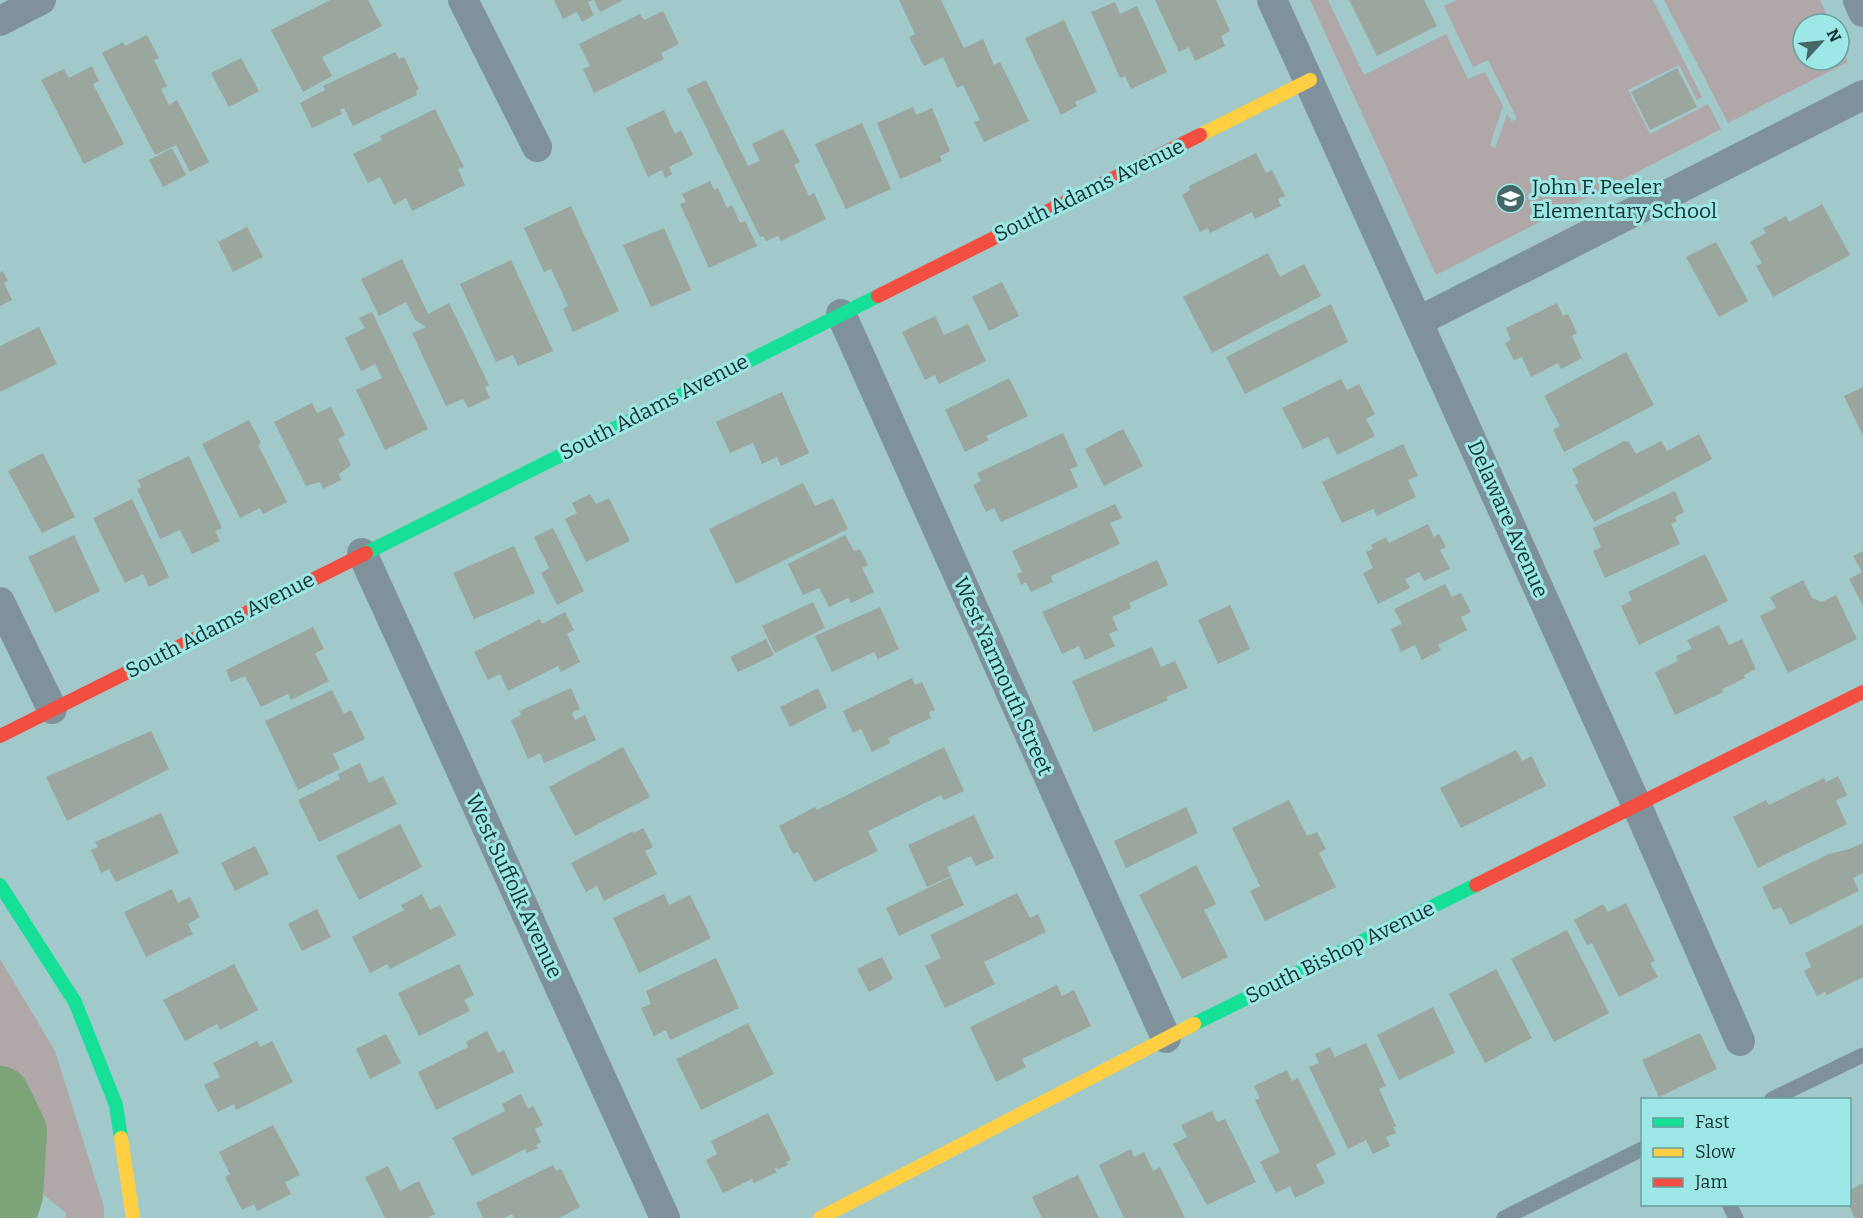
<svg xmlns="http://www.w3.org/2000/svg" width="1863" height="1218" viewBox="0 0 1863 1218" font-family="Bitter,serif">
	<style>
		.green { fill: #b0a7a9 }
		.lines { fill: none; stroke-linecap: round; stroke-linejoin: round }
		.river { stroke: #7da379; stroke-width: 60 }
		.building { fill: #9aa69e }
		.lane { stroke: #7f929b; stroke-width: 15 }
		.street { stroke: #7f929b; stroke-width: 30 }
		.fast { stroke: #16e098; stroke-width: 14 }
		.slow { stroke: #ffcf43; stroke-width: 14 }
		.jam { stroke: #f24e42; stroke-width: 14 }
		.labels { text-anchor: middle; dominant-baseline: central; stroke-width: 6; stroke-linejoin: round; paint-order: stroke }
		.poi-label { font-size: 21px; fill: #133232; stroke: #9de7e6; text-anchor: start }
		.street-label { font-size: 21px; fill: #133232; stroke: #9de7e6 }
	</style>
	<rect width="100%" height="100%" fill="#a1c9c9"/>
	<path class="green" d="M 1310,0 L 1328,0 L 1364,75 L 1446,34 L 1468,79 L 1485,72 L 1503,106 L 1490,145 L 1495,148 L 1507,114 L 1512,121 L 1517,119 L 1488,60 L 1473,67 L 1444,6 L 1457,0 L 1653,0 L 1702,97 L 1697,100 L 1679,65 L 1628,90 L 1650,134 L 1708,104 L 1721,129 L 1436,275 Z
		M 1664,0 L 1820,0 L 1831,24 L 1803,24 L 1803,60 L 1839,60 L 1839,42 L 1848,62 L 1728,123 Z
		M 0,959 L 55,1051 L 104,1207 L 104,1218 L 66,1218 L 66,1213 L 4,1163 L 0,1173 Z"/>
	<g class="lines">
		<path class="river" d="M 0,1096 L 17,1131 L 13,1195 L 5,1218"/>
	</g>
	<path class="building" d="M 330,0 L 368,0 L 382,26 L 322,57 L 332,76 L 303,92 L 271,30 Z
		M 554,0 L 593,0 L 588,2 L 594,15 L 582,22 L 577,12 L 563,19 Z
		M 594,0 L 623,0 L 600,12 Z
		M 899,0 L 941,0 L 964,48 L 983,39 L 994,65 L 1000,62 L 1029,121 L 984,142 L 974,122 L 980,120 L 963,85 L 957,88 L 943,57 L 924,66 L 909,37 L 915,34 Z
		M 1155,0 L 1216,0 L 1230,31 L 1221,36 L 1225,46 L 1195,61 L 1189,47 L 1179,52 Z
		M 1349,0 L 1424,0 L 1437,26 L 1377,56 Z
		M 1115,2 L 1120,14 L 1137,6 L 1167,72 L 1131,89 L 1125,76 L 1120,78 L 1091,12 Z
		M 663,11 L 679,44 L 661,53 L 664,59 L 594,93 L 583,69 L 590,66 L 579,44 L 640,14 L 644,20 Z
		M 1064,20 L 1097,92 L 1075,102 L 1077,106 L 1061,115 L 1025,38 Z
		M 147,35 L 159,58 L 154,60 L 167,86 L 161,89 L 169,105 L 177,100 L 209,162 L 190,172 L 176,145 L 155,155 L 102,53 L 123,42 L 125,46 Z
		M 395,52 L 399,59 L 404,57 L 419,89 L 416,91 L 417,95 L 353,126 L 344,108 L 340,110 L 342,114 L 312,128 L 300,103 L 325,90 L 323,86 Z
		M 241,58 L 259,91 L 229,107 L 211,73 Z
		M 92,66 L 99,81 L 93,84 L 124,144 L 84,164 L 41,80 L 64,69 L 69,78 Z
		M 1677,68 L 1697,107 L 1650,130 L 1631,92 Z
		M 706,80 L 748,166 L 760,161 L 752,144 L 783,129 L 800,162 L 794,165 L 809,196 L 814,193 L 826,219 L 781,241 L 778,236 L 766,241 L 763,236 L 760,237 L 687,89 Z
		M 913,107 L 916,115 L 932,108 L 950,151 L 940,156 L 942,161 L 900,179 L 877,123 Z
		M 435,109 L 464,167 L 458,169 L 465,185 L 412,211 L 406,198 L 394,205 L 380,177 L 368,183 L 353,154 L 382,140 L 380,136 Z
		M 664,110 L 675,134 L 681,130 L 693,155 L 669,167 L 672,174 L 665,178 L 662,170 L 648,177 L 626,128 Z
		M 862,123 L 891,189 L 846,209 L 815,144 Z
		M 172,148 L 186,175 L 163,187 L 149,160 Z
		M 1256,153 L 1266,173 L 1272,170 L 1285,196 L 1278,199 L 1281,206 L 1255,219 L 1252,212 L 1210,233 L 1208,228 L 1200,232 L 1182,195 L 1190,190 L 1189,186 Z
		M 710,181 L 714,190 L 718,188 L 727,208 L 732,205 L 740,223 L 745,221 L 757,246 L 709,268 L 680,204 L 686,202 L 682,194 Z
		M 1822,204 L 1850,255 L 1773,297 L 1756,266 L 1762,263 L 1750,242 L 1766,233 L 1763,228 L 1786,216 L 1789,222 Z
		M 571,206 L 619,311 L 573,332 L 563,309 L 568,306 L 551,269 L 544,272 L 524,228 Z
		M 247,227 L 263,257 L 233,272 L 218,242 Z
		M 664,228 L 691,290 L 651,307 L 623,245 Z
		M 1716,242 L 1748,301 L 1719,317 L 1686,257 Z
		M 1268,253 L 1280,277 L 1304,264 L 1321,296 L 1212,353 L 1183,297 Z
		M 402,259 L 428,314 L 449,303 L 489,385 L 485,387 L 490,398 L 468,408 L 463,399 L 446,406 L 412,333 L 426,327 L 415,320 L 406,302 L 379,316 L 361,279 Z
		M 511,260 L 553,351 L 518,366 L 513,355 L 496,362 L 460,284 Z
		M 3,271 L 8,281 L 4,283 L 12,300 L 0,306 L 0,273 Z
		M 1002,282 L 1019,316 L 989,331 L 972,297 Z
		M 1557,303 L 1563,316 L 1568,314 L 1577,333 L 1572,336 L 1582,358 L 1561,369 L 1558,363 L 1531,377 L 1522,357 L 1514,360 L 1505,343 L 1511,340 L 1506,328 Z
		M 1331,304 L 1348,342 L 1245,394 L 1226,357 Z
		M 372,312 L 428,429 L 385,450 L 356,390 L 382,378 L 375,364 L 361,371 L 345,338 L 365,328 L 359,318 Z
		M 935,316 L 944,335 L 968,324 L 986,361 L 939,384 L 935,375 L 925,380 L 902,332 Z
		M 39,327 L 57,364 L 0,392 L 0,346 Z
		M 1626,352 L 1654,405 L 1564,452 L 1553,430 L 1560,426 L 1544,396 Z
		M 1009,378 L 1028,416 L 986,436 L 989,440 L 965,452 L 945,410 Z
		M 1341,379 L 1347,390 L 1359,384 L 1375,414 L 1366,419 L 1375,436 L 1337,455 L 1328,437 L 1303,449 L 1282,408 Z
		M 1863,387 L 1863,436 L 1844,396 Z
		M 782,392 L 809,453 L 781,466 L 777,457 L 762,464 L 753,443 L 730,453 L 716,422 Z
		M 312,403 L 317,413 L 331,407 L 345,435 L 338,439 L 351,465 L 339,474 L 341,480 L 323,489 L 320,482 L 306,486 L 274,422 Z
		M 249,420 L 261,443 L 258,445 L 287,502 L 263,514 L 260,508 L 240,518 L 202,444 Z
		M 1123,429 L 1143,466 L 1104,486 L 1085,449 Z
		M 1063,433 L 1078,466 L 1070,469 L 1078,487 L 1001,522 L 994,508 L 986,512 L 973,485 L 981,481 L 977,473 Z
		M 1699,434 L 1712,459 L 1594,522 L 1575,485 L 1579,483 L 1572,469 L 1624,441 L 1629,442 L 1636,454 L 1661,441 L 1667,451 Z
		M 1403,444 L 1418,476 L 1408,480 L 1416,497 L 1377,516 L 1373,509 L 1342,523 L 1322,482 Z
		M 43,453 L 75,517 L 42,533 L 8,471 Z
		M 189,456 L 222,528 L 215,531 L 220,541 L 192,554 L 180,530 L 160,539 L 137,489 L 141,487 L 138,480 Z
		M 803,483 L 815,506 L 833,498 L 848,529 L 736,584 L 709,529 Z
		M 1675,491 L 1684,512 L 1675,517 L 1677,521 L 1671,524 L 1680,544 L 1605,578 L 1593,551 L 1601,547 L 1593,528 Z
		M 590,494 L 596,504 L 609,498 L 630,541 L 586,562 L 565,519 L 577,513 L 572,503 Z
		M 132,499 L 169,577 L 149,587 L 143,574 L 125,583 L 93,518 Z
		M 1115,504 L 1122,518 L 1110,523 L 1120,544 L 1051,576 L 1053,582 L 1031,592 L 1026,582 L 1021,585 L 1017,574 L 1022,572 L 1012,551 Z
		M 1428,524 L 1434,537 L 1439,534 L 1446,547 L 1440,550 L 1450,569 L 1424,581 L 1419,572 L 1405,579 L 1410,588 L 1378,604 L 1363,573 L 1373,568 L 1366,552 L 1373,549 L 1371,545 L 1386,537 L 1389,543 Z
		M 553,528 L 584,591 L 557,605 L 541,573 L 549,568 L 534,537 Z
		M 74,535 L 100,591 L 55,613 L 28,557 Z
		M 845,535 L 854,551 L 860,549 L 868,565 L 862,568 L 874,592 L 851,603 L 848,598 L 829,607 L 819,588 L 803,595 L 788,564 Z
		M 514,546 L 535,593 L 474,619 L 453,573 Z
		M 1863,551 L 1863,606 L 1849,579 L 1862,572 L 1853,556 Z
		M 1705,554 L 1728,601 L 1639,645 L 1621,606 L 1632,600 L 1628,592 Z
		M 1157,560 L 1168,585 L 1129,603 L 1131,608 L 1112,617 L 1118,630 L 1109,634 L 1115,646 L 1085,660 L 1079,646 L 1062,654 L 1042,612 Z
		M 1803,580 L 1812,598 L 1822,602 L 1836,595 L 1857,639 L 1788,673 L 1760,616 L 1776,608 L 1770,597 Z
		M 1445,584 L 1452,597 L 1461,593 L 1471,612 L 1461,617 L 1467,630 L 1438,645 L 1441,650 L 1422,660 L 1415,645 L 1401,652 L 1391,629 L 1402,624 L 1394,609 Z
		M 813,602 L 825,628 L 775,653 L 762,626 Z
		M 1230,605 L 1250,649 L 1218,664 L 1198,620 Z
		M 880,607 L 899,649 L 878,659 L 874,652 L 832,672 L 815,636 Z
		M 565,612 L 574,630 L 567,634 L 580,662 L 561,672 L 558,666 L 508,691 L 500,674 L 488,680 L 474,652 L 540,619 L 542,624 Z
		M 1719,625 L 1729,645 L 1742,639 L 1756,669 L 1744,675 L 1745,678 L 1722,689 L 1723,692 L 1675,715 L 1655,672 L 1678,661 L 1676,656 L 1692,649 L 1687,640 Z
		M 313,627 L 324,649 L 315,653 L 329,681 L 291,700 L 288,694 L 261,707 L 245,676 L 231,682 L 226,670 Z
		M 766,639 L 774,655 L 738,672 L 730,657 Z
		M 1152,647 L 1161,667 L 1175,661 L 1188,688 L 1166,697 L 1168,700 L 1094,732 L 1072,681 Z
		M 912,678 L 915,685 L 922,682 L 935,710 L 929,712 L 931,718 L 888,738 L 890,743 L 872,752 L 861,729 L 853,733 L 843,711 Z
		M 571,688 L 580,709 L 572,713 L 575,720 L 585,715 L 596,740 L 544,763 L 540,753 L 528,759 L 511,720 L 521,715 L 519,711 Z
		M 818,688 L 827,708 L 790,727 L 780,707 Z
		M 332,690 L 344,714 L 351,710 L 365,739 L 333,754 L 340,769 L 298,790 L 265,721 Z
		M 151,731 L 169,769 L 67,821 L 46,777 Z
		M 623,747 L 650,797 L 575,836 L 549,787 Z
		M 944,747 L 964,791 L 944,800 L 941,795 L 868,831 L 878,851 L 814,882 L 798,852 L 793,854 L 779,826 L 815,807 L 817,810 Z
		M 1516,750 L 1522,761 L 1532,756 L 1546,786 L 1461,828 L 1440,788 Z
		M 360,763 L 369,783 L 383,776 L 397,804 L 319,842 L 298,800 L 340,779 L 338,774 Z
		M 1838,776 L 1847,795 L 1836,801 L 1847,824 L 1758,868 L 1733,817 L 1766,800 L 1769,805 L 1824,778 L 1826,782 Z
		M 1289,800 L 1307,836 L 1317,832 L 1326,849 L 1319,853 L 1336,887 L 1265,921 L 1250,891 L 1260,886 L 1232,828 Z
		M 1186,807 L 1198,833 L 1126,868 L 1114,841 Z
		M 161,813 L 179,853 L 116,882 L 109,869 L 101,873 L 91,850 L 98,847 L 95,842 Z
		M 974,815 L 994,858 L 976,866 L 971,856 L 947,867 L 951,876 L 927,887 L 908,845 Z
		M 400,824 L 422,867 L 359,900 L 336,856 Z
		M 643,828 L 653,847 L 645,851 L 657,874 L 604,901 L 597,886 L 586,892 L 571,863 L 633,831 L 634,833 Z
		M 1863,843 L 1863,873 L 1853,878 L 1859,891 L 1790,925 L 1781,907 L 1773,910 L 1762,887 L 1829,854 L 1849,849 Z
		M 255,846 L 269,874 L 235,891 L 221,863 Z
		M 1196,865 L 1216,904 L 1204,910 L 1228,957 L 1182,979 L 1139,895 Z
		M 951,877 L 964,905 L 899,936 L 886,908 Z
		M 172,889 L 178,903 L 190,897 L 200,917 L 188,924 L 193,934 L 146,957 L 124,912 Z
		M 1017,893 L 1030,918 L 1038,914 L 1046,932 L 984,962 L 995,984 L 945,1008 L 925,966 L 941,958 L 930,935 Z
		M 422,894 L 430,910 L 440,905 L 456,935 L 390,969 L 387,964 L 370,973 L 352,937 L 404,910 L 401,905 Z
		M 664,894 L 669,905 L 690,895 L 711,938 L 639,973 L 613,918 Z
		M 1626,903 L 1655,961 L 1650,963 L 1658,977 L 1619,997 L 1592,943 L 1587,945 L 1574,920 L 1603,904 L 1608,912 Z
		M 317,909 L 331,937 L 302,951 L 288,924 Z
		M 1863,924 L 1863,977 L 1827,995 L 1825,992 L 1817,996 L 1804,971 L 1811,967 L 1805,953 Z
		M 1567,930 L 1609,1013 L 1554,1042 L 1511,959 Z
		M 882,957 L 893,979 L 869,992 L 857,969 Z
		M 716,958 L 739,1008 L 670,1040 L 666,1030 L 654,1036 L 641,1008 L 651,1004 L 646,991 Z
		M 234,964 L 258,1010 L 220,1030 L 217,1024 L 185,1041 L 163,1000 Z
		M 459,964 L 474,995 L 464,1000 L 470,1011 L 419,1036 L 398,993 Z
		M 1496,969 L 1532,1038 L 1485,1063 L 1449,994 Z
		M 1057,985 L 1062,996 L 1074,990 L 1091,1026 L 1022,1059 L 1026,1067 L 996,1082 L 970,1027 Z
		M 1433,1007 L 1455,1053 L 1399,1080 L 1377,1035 Z
		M 748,1023 L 774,1074 L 701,1110 L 676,1059 Z
		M 487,1031 L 498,1053 L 504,1050 L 514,1072 L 436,1110 L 418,1072 L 468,1047 L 466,1042 Z
		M 1700,1033 L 1717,1069 L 1659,1097 L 1642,1060 Z
		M 386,1034 L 401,1063 L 370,1079 L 356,1049 Z
		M 257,1041 L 260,1047 L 272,1041 L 293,1082 L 236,1110 L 234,1104 L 218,1112 L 204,1085 L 220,1077 L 213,1063 Z
		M 1366,1043 L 1386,1086 L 1379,1089 L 1396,1126 L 1393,1127 L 1396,1133 L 1386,1137 L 1390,1146 L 1373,1154 L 1366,1140 L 1348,1149 L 1309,1067 L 1319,1063 L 1315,1054 L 1330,1047 L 1335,1057 Z
		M 1287,1070 L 1292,1081 L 1298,1078 L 1336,1154 L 1316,1165 L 1325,1183 L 1295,1198 L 1290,1186 L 1276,1193 L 1260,1162 L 1280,1152 L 1255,1100 L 1260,1098 L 1254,1086 Z
		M 521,1094 L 528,1109 L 533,1106 L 543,1125 L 535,1129 L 541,1142 L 536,1145 L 538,1148 L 527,1153 L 525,1149 L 472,1176 L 452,1138 L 505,1111 L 502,1104 Z
		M 1212,1111 L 1217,1122 L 1225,1119 L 1256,1182 L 1207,1205 L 1173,1144 L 1187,1137 L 1181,1125 Z
		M 768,1113 L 791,1160 L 786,1162 L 788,1165 L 779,1169 L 774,1168 L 777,1172 L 754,1183 L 752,1179 L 723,1193 L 706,1160 L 717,1154 L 711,1141 Z
		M 273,1125 L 300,1175 L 285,1182 L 291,1194 L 257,1211 L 254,1204 L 242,1210 L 225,1177 L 230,1174 L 219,1152 Z
		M 1131,1149 L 1134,1157 L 1144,1152 L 1153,1171 L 1160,1167 L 1185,1218 L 1124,1218 L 1099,1165 Z
		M 553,1165 L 556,1171 L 561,1169 L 580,1207 L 559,1218 L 514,1218 L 512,1214 L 504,1218 L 483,1218 L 476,1203 Z
		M 388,1166 L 400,1191 L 419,1181 L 435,1214 L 427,1218 L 385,1218 L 365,1177 Z
		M 1078,1175 L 1099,1218 L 1042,1218 L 1032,1197 Z
		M 1863,1183 L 1863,1218 L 1855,1218 L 1848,1204 L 1850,1190 Z"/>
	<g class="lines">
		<path class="lane" d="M 1772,1099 L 1863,1055
			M 1729,1204 L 1736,1218
			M 1504,1218 L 1642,1149"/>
		<path class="street" d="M 463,0 L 537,147
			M 1272,0 L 1637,806 L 1740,1041
			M 1858,0 L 1863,12
			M 0,21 L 41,0
			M 841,314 L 1166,1038
			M 1419,321 L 1863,95
			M 362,553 L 665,1218
			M 0,602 L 52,709"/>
		<path class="fast" d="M 366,553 L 878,296
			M 0,885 L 75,1002 L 116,1105 L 121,1138
			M 1194,1024 L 1476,885"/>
		<path class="slow" d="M 1200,135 L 1310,80
			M 121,1138 L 133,1218
			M 820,1218 L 1194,1024"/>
		<path class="jam" d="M 878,296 L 1200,135
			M 0,736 L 366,553
			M 1476,885 L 1863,692"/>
	</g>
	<defs>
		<symbol id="school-disc" viewBox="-11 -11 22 22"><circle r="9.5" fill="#456767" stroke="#9de7e6"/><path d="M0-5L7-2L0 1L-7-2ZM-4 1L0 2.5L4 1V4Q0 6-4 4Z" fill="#fff"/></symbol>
	</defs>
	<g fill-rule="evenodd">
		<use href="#school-disc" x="1494" y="182" width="33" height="33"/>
	</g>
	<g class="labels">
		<g class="poi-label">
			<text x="1532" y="187">John F. Peeler<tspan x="1532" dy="24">Elementary School</tspan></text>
		</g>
		<g class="street-label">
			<text transform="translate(1089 190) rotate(-26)">South Adams Avenue</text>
			<text transform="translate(654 407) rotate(-27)">South Adams Avenue</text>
			<text transform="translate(1508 519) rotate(66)">Delaware Avenue</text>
			<text transform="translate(220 625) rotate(-27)">South Adams Avenue</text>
			<text transform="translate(1003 676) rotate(66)">West Yarmouth Street</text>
			<text transform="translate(514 886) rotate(65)">West Suffolk Avenue</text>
			<text transform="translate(1340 952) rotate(-26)">South Bishop Avenue</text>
		</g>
	</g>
	<rect x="1641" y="1098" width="210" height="108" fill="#9de7e6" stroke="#669f9e" stroke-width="1.5"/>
	<rect x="1653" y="1118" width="30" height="9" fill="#16e098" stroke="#669f9e" stroke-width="1.5"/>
	<text x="1695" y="1128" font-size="18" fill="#133232">Fast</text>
	<rect x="1653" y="1148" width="30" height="9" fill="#ffcf43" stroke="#669f9e" stroke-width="1.5"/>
	<text x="1695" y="1158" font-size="18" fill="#133232">Slow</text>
	<rect x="1653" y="1178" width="30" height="9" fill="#f24e42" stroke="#669f9e" stroke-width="1.5"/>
	<text x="1695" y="1188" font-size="18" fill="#133232">Jam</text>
	<g transform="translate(1821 42) rotate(63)"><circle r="28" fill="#9de7e6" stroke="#669f9e" stroke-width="1.5"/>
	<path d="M0-4.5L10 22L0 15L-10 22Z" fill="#456767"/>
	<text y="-9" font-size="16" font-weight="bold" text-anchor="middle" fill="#133232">N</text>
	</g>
</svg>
